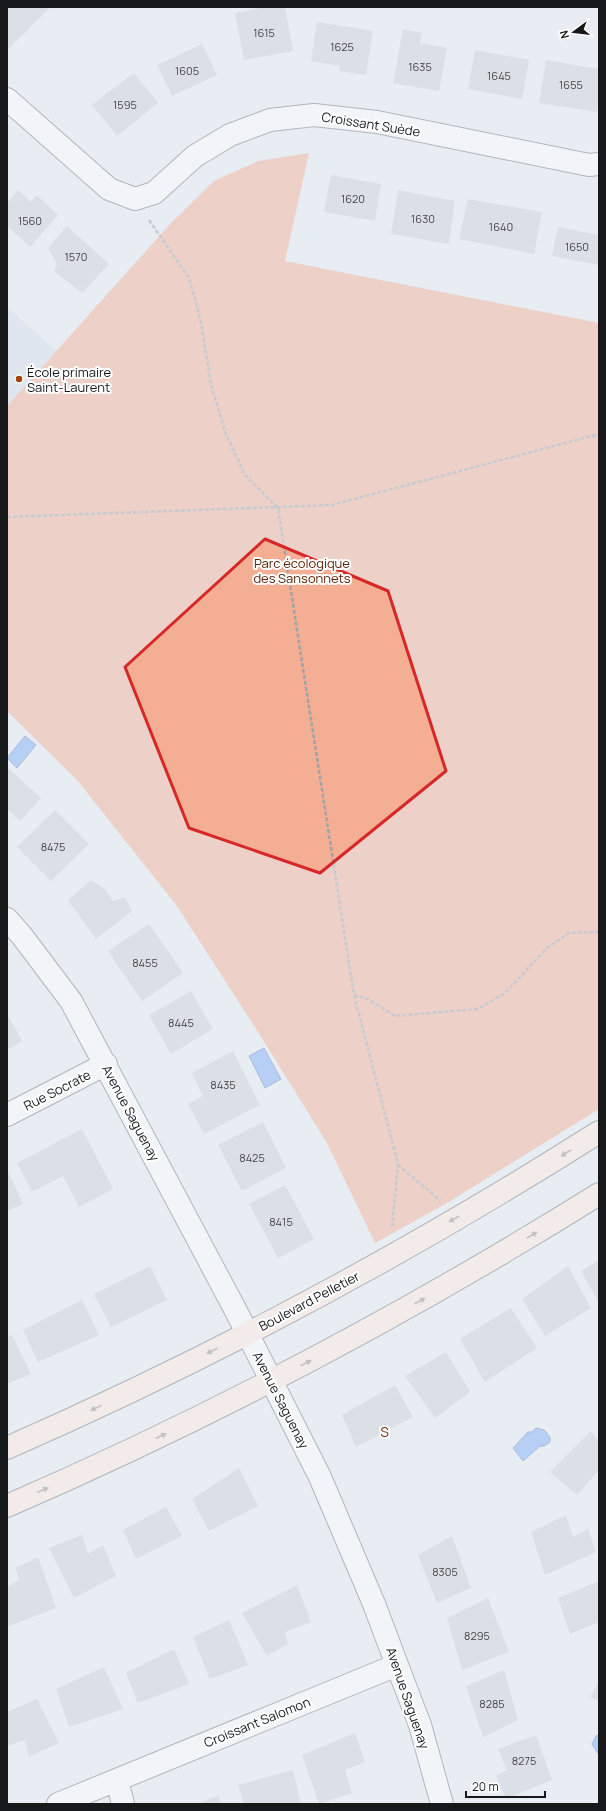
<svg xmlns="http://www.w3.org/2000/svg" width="606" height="1811" viewBox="0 0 606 1811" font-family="Manrope,sans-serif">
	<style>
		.built { fill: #d6deeb }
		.green { fill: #f3ae93 }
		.water { fill: #7eabf9; stroke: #5f7fb6 }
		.building { fill: #ccd0d7 }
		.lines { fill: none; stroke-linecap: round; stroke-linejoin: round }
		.street-casing { stroke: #70747a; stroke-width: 24 }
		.secondary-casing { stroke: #70747a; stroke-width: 24 }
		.path { stroke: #9fa3a8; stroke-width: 2.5; stroke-dasharray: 4 2; stroke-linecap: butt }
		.street { stroke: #fff; stroke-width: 22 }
		.secondary { stroke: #fee8e0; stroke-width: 22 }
		.oneway { fill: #968a87 }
		.marked { fill: none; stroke: #d62828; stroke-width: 3; stroke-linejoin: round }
		.poi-dot { fill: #a5410e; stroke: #fff; stroke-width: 1.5 }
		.labels { text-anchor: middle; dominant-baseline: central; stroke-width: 4; stroke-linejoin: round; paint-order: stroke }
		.number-label { font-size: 11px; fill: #444649 }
		.street-label { font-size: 13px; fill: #16181a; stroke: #fff }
		.poi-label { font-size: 13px; fill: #16181a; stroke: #fff; text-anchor: start }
		.park-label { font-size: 13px; fill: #5f2409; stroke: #fff }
		.neighbourhood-label { font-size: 14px; letter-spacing: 1px; fill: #6e2e11; stroke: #fff }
	</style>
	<rect width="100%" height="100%" fill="#e8ecf3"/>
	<path class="built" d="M 7,307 L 56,351 L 7,406 Z"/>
	<path class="green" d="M 309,153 L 285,261 L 599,323 L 599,1109 L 447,1203 L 375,1243 L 327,1143 L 260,1035 L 177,906 L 77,780 L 7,711 L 7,406 L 171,223 L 214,181 L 258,161 Z"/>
	<path class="water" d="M 25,736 L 36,745 L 17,768 L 7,758 Z
		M 264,1048 L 281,1079 L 265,1088 L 249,1056 Z
		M 536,1428 L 544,1430 L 550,1437 L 550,1442 L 544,1446 L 540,1446 L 523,1461 L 513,1448 L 528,1432 L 532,1432 Z
		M 599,1735 L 599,1755 L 592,1744 L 596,1736 Z"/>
	<path class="building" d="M 7,7 L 51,7 L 9,48 L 7,46 Z
		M 264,7 L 285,7 L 293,51 L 244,60 L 235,13 Z
		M 317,22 L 373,31 L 366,75 L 339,71 L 340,66 L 311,61 Z
		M 403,29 L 422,33 L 420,43 L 447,48 L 439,91 L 393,83 Z
		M 202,44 L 217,75 L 172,96 L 157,65 Z
		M 475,50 L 529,60 L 522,99 L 468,89 Z
		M 546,60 L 599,69 L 599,98 L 597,112 L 539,103 Z
		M 134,73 L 158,103 L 117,136 L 92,105 Z
		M 331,175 L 381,184 L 375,221 L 324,212 Z
		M 18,190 L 31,202 L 37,195 L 58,215 L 30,247 L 7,226 L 7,203 Z
		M 398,190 L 455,201 L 449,244 L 391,234 Z
		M 468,199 L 542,212 L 534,254 L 459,239 Z
		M 67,226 L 109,264 L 82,293 L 54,271 L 57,264 L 48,248 Z
		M 558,227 L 599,235 L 599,265 L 552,256 Z
		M 7,767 L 41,798 L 20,821 L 7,809 Z
		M 55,810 L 89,844 L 51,881 L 17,847 Z
		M 91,880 L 105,889 L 113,901 L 125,897 L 132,911 L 96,939 L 68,900 Z
		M 149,924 L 183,973 L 142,1001 L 108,951 Z
		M 191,991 L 213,1029 L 171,1054 L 149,1015 Z
		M 7,1014 L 22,1041 L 7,1050 Z
		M 233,1051 L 260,1105 L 204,1134 L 188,1104 L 203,1096 L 192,1073 Z
		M 263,1122 L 286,1168 L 242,1191 L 218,1145 Z
		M 82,1129 L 113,1189 L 79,1207 L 63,1176 L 32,1192 L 17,1163 Z
		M 7,1169 L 23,1204 L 7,1211 Z
		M 285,1185 L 314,1239 L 278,1258 L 249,1204 Z
		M 599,1260 L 599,1303 L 581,1271 Z
		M 150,1266 L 167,1300 L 111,1327 L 94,1294 Z
		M 568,1266 L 591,1308 L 545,1336 L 522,1299 Z
		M 82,1300 L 99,1335 L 38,1362 L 23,1330 Z
		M 511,1308 L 537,1348 L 485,1382 L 460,1339 Z
		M 12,1335 L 31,1374 L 7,1384 L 7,1337 Z
		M 446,1352 L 470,1392 L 435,1418 L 405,1376 Z
		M 395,1385 L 413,1417 L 356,1447 L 342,1415 Z
		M 591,1431 L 599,1441 L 599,1470 L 577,1495 L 550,1472 Z
		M 239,1468 L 258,1506 L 209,1531 L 192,1499 Z
		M 166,1507 L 182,1536 L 136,1559 L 123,1530 Z
		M 566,1515 L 573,1537 L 588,1529 L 596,1552 L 545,1575 L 531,1532 Z
		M 82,1535 L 88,1554 L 103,1545 L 116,1576 L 74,1598 L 49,1548 Z
		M 452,1536 L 471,1588 L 437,1603 L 418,1555 Z
		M 38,1557 L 56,1608 L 7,1627 L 7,1587 L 19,1580 L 16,1568 Z
		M 599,1581 L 599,1622 L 570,1634 L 558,1598 Z
		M 297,1585 L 311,1622 L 285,1632 L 288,1644 L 267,1656 L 242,1613 Z
		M 488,1598 L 509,1652 L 462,1670 L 447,1618 Z
		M 229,1620 L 248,1665 L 210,1679 L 193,1637 Z
		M 174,1649 L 189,1684 L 138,1703 L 126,1673 Z
		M 104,1667 L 123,1709 L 69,1727 L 56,1689 Z
		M 504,1670 L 518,1720 L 483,1737 L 466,1686 Z
		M 599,1681 L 599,1701 L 590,1697 Z
		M 37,1699 L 59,1743 L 29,1757 L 25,1740 L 7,1746 L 7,1712 Z
		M 355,1733 L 365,1762 L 345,1770 L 352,1793 L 319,1804 L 302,1755 Z
		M 536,1735 L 552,1780 L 506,1799 L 496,1776 L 507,1770 L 498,1749 Z
		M 293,1770 L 301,1804 L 244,1804 L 238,1785 Z
		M 219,1795 L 221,1804 L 199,1804 Z"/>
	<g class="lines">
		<defs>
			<path id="street" d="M 7,99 L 109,189 L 135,199 L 154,193 L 195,156 L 230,135 L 270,120 L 314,115 L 377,122 L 589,165 L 599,164
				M 7,919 L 22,936 L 71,1001 L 236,1311 L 320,1477 L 374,1604 L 397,1665 L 420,1725 L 442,1804
				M 7,1115 L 106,1064
				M 117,1780 L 123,1804
				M 58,1804 L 397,1665"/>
			<path id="secondary" d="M 7,1448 C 212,1358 410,1252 599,1132
				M 7,1506 C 212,1417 410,1312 599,1194"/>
		</defs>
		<use href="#street" class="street-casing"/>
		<use href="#secondary" class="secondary-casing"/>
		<path class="path" d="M 149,220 L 189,278 L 201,322 L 211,384 L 225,432 L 245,475 L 278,508 L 354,995 L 398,1164 L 392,1227
			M 7,517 L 332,505 L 599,434
			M 354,995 L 368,999 L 395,1016 L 478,1009 L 505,993 L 547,948 L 569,933 L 599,932
			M 398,1165 L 440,1200"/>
		<use href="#street" class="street"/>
		<use href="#secondary" class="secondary"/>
	</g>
	<defs><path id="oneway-solid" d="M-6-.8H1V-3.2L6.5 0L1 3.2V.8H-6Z"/></defs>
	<g class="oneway">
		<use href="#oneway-solid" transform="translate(566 1153) rotate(148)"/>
		<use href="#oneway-solid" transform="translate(454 1219) rotate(150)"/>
		<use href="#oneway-solid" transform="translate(532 1235) rotate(-30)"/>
		<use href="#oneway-solid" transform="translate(420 1301) rotate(-29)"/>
		<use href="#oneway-solid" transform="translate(212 1351) rotate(153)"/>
		<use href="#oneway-solid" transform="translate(306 1363) rotate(-28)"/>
		<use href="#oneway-solid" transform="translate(96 1408) rotate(154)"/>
		<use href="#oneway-solid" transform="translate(161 1436) rotate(-26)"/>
		<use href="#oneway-solid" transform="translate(43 1490) rotate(-23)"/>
	</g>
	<path d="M0 0H606V1811H0ZM 265,539 L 388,591 L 446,771 L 320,873 L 189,828 L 125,667 Z" fill="#e8ecf3" fill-opacity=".55" fill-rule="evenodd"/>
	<path class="marked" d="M 265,539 L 388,591 L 446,771 L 320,873 L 189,828 L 125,667 Z"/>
	<circle class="poi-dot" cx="19" cy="379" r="4"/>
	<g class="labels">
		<g class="number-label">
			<text x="264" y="32">1615</text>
			<text x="342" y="46">1625</text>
			<text x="420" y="66">1635</text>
			<text x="187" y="70">1605</text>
			<text x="499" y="75">1645</text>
			<text x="571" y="84">1655</text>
			<text x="125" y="104">1595</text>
			<text x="353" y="198">1620</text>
			<text x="423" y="218">1630</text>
			<text x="30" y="220">1560</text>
			<text x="501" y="226">1640</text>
			<text x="577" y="246">1650</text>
			<text x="76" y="256">1570</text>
			<text x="53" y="846">8475</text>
			<text x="145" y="962">8455</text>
			<text x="181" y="1022">8445</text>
			<text x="223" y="1084">8435</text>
			<text x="252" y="1157">8425</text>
			<text x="281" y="1221">8415</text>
			<text x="445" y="1571">8305</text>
			<text x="477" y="1635">8295</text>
			<text x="492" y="1703">8285</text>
			<text x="524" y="1760">8275</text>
		</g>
		<g class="street-label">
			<text transform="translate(371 124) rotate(9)">Croissant Suède</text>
			<text transform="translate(57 1090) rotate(-27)">Rue Socrate</text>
			<text transform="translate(131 1113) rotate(62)">Avenue Saguenay</text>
			<text transform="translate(309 1301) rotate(-28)">Boulevard Pelletier</text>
			<text transform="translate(281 1400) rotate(63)">Avenue Saguenay</text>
			<text transform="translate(408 1698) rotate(71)">Avenue Saguenay</text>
			<text transform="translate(257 1722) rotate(-22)">Croissant Salomon</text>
		</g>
		<g class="poi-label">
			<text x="27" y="372">École primaire<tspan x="27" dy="15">Saint-Laurent</tspan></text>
		</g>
		<g class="park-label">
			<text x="302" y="563">Parc écologique<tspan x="302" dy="15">des Sansonnets</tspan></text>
		</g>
		<g class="neighbourhood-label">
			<text x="385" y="1431">S</text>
		</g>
	</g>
	<rect width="606" height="1811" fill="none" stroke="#16181a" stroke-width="16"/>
	<g transform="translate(574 32) rotate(255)" stroke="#ffffff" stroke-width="3" paint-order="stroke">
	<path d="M0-3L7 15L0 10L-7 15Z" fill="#16181a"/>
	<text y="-6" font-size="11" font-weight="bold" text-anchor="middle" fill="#16181a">N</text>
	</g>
	<path d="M466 1791v6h79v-6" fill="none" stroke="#16181a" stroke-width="2"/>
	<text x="472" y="1791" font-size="12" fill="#16181a" stroke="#ffffff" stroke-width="3" paint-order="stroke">20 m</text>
</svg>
